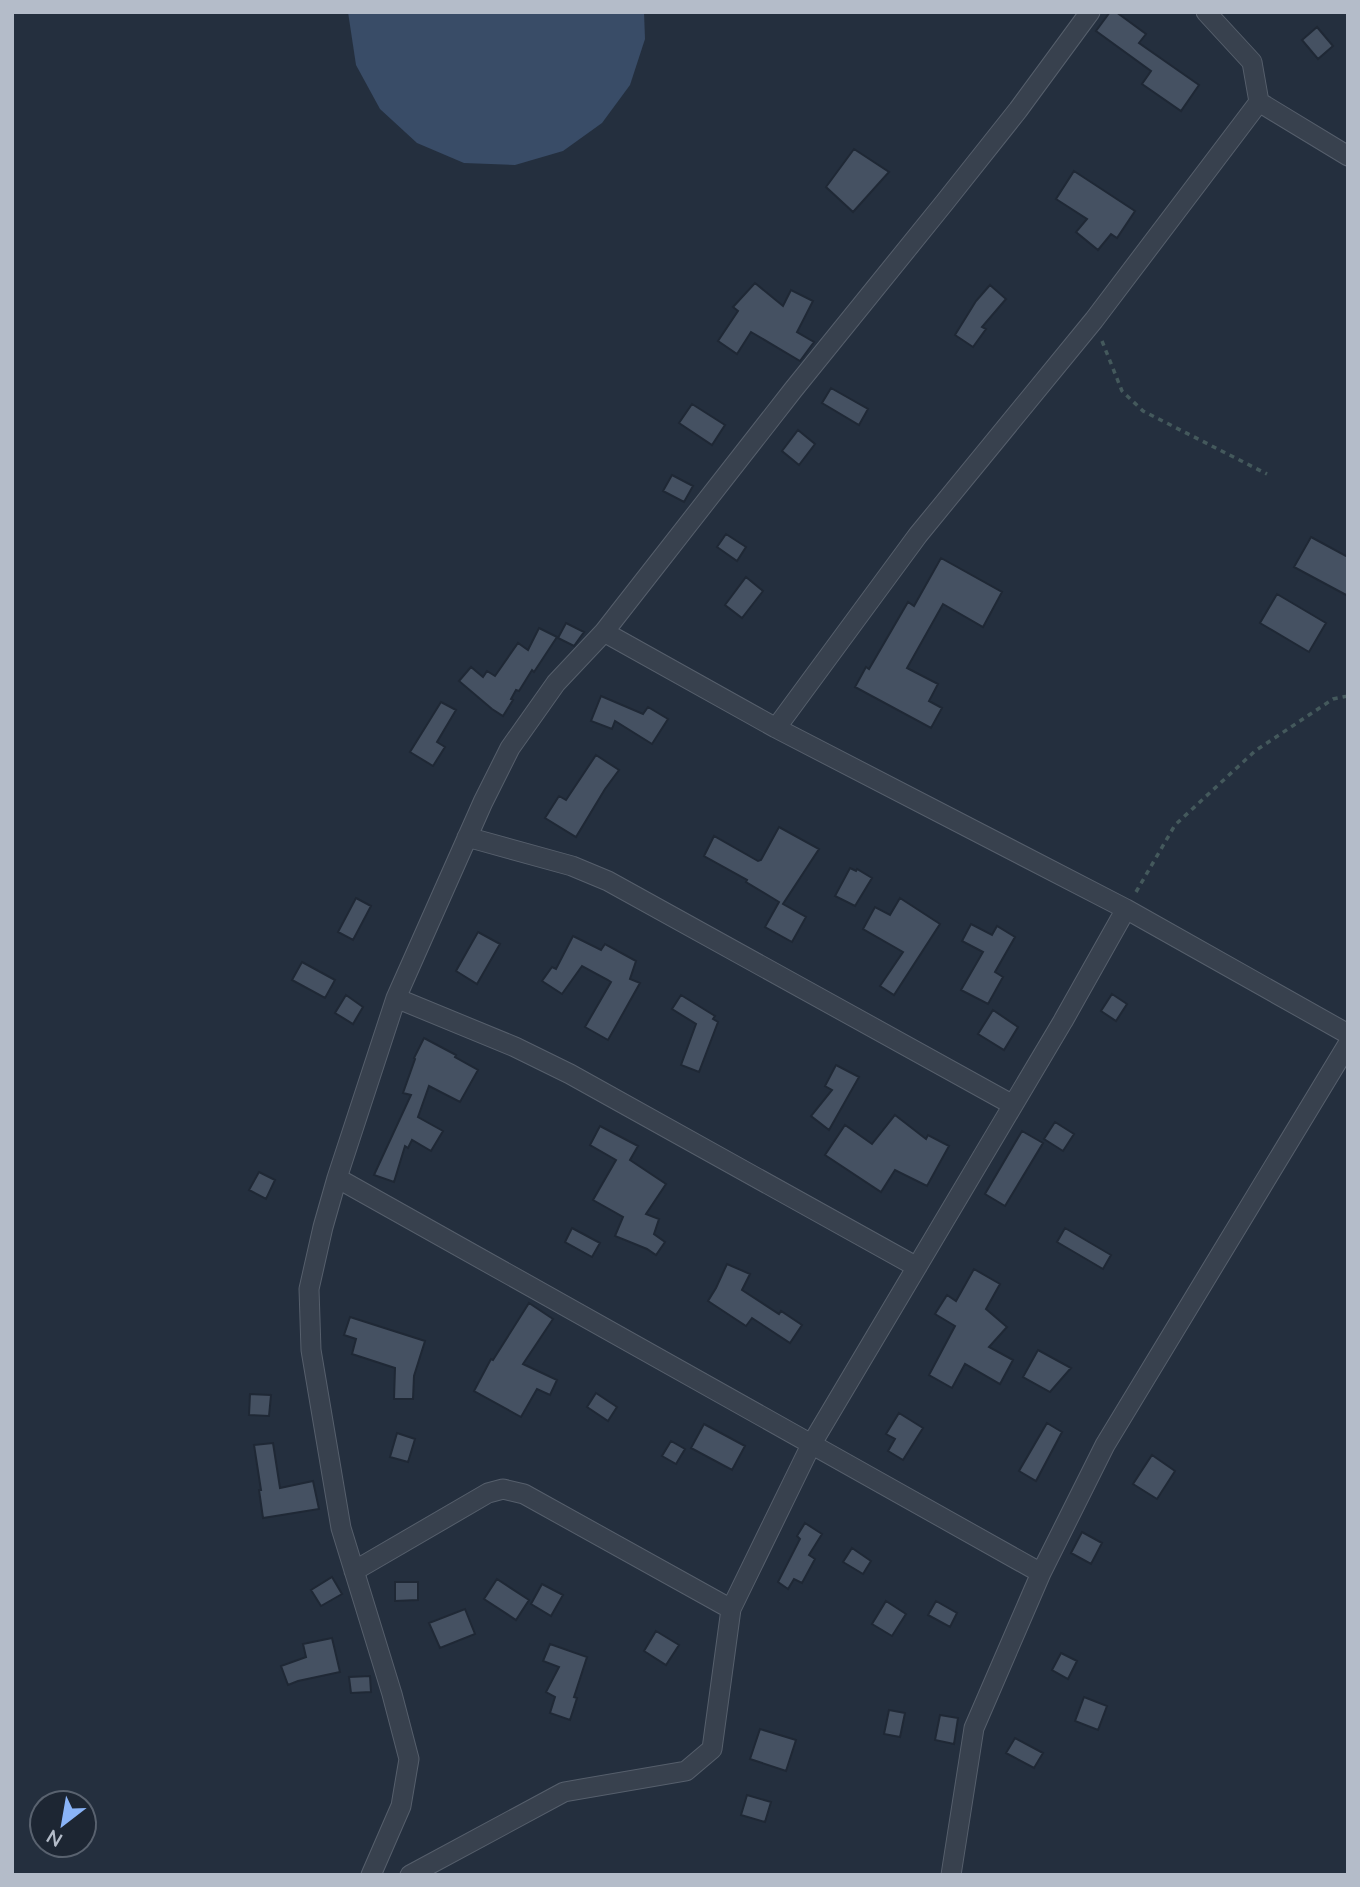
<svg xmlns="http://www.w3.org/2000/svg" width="1360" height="1887" viewBox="0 0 1360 1887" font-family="Mulish,sans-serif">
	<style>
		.water { fill: #394c67 }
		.building { fill: #455162; stroke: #1f2835; stroke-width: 2 }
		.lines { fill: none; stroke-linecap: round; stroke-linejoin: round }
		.minor-casing { stroke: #565f6c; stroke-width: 21 }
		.path { stroke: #44595c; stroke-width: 3.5; stroke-dasharray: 5 5; stroke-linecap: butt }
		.minor { stroke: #38414e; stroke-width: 19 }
	</style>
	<rect width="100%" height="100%" fill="#242f3e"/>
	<path class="water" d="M 348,12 L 644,12 L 645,39 L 630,85 L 602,123 L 563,151 L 515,165 L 464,163 L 417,143 L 380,109 L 356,65 Z"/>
	<path class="building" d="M 1110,12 L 1116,12 L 1146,34 L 1139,43 L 1199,85 L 1181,111 L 1142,84 L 1151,71 L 1096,31 Z
		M 1317,27 L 1333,46 L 1318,59 L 1302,40 Z
		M 854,149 L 889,172 L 853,212 L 826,187 Z
		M 1074,171 L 1135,211 L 1117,238 L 1111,234 L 1098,250 L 1076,232 L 1087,219 L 1056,199 Z
		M 755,283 L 783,306 L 791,290 L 813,301 L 797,332 L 814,342 L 800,361 L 751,332 L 737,354 L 718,341 L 738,311 L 733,307 Z
		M 990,285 L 1006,299 L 982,327 L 986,329 L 973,347 L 955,335 L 976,301 Z
		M 831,388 L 868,409 L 859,425 L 822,403 Z
		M 692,404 L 725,425 L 712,445 L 679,423 Z
		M 798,430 L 815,444 L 799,465 L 782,451 Z
		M 672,475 L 693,486 L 684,502 L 663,491 Z
		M 726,534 L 746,547 L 737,561 L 717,547 Z
		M 1311,537 L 1348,557 L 1348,596 L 1294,567 Z
		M 941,558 L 1002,592 L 983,627 L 943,604 L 907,668 L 938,684 L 929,701 L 942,708 L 931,728 L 855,687 L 866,667 L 869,669 L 908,602 L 914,606 Z
		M 746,577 L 763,591 L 742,618 L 725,605 Z
		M 1277,594 L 1326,623 L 1309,652 L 1260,623 Z
		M 566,623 L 584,632 L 574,646 L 558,638 Z
		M 539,628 L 557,637 L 534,672 L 532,670 L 519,691 L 516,690 L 511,699 L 513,700 L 503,716 L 492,709 L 459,681 L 471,667 L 483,677 L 487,671 L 495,676 L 518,643 L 528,650 Z
		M 601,696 L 643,714 L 648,707 L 668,719 L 652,744 L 615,721 L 612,729 L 591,721 Z
		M 441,702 L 456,710 L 437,742 L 445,747 L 433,766 L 410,752 Z
		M 596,755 L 619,770 L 605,789 L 576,837 L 545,818 L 559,796 L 566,800 Z
		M 779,827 L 819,849 L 783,904 L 806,917 L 792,942 L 765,927 L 779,902 L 746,882 L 747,880 L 704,856 L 714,836 L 758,861 L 761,860 Z
		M 850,868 L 856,871 L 857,869 L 872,878 L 855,906 L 835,896 Z
		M 356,898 L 371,906 L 353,940 L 338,932 Z
		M 900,898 L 940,924 L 894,995 L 880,986 L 903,952 L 863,929 L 875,907 L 890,915 Z
		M 971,924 L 992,935 L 997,926 L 1015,937 L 995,972 L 1003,977 L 988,1004 L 961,990 L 983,952 L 962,941 Z
		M 478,932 L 500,944 L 477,984 L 456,971 Z
		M 573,936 L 601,950 L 605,944 L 636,961 L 630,979 L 640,983 L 608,1040 L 585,1027 L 611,982 L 608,980 L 582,966 L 562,994 L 542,981 L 552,967 L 556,969 Z
		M 302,962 L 335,980 L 325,998 L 292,980 Z
		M 1112,994 L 1127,1004 L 1116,1021 L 1101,1011 Z
		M 346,995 L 363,1007 L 353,1024 L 335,1013 Z
		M 681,995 L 715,1016 L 713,1019 L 718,1022 L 699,1072 L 681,1065 L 696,1024 L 672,1009 Z
		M 993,1010 L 1018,1027 L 1004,1050 L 978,1034 Z
		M 424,1038 L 456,1055 L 455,1057 L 478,1070 L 460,1102 L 429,1086 L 418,1117 L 443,1131 L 431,1151 L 412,1140 L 408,1148 L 405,1146 L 394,1182 L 374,1175 L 411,1095 L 403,1093 L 415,1059 L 414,1058 Z
		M 836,1065 L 859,1077 L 829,1130 L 811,1116 L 832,1090 L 825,1086 Z
		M 895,1115 L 926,1139 L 928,1135 L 949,1146 L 927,1186 L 895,1170 L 881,1192 L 825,1155 L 845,1125 L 872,1144 Z
		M 1055,1122 L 1074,1134 L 1063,1151 L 1044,1139 Z
		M 600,1126 L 638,1146 L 630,1160 L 666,1184 L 646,1214 L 659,1219 L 654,1234 L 665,1242 L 656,1255 L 647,1249 L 615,1236 L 623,1217 L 593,1200 L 616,1160 L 590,1145 Z
		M 1022,1131 L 1043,1143 L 1005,1206 L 985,1194 Z
		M 259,1172 L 275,1180 L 266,1199 L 249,1190 Z
		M 572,1228 L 600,1243 L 592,1257 L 565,1242 Z
		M 1065,1228 L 1111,1255 L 1103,1269 L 1057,1242 Z
		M 727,1264 L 750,1274 L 742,1290 L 779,1314 L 781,1311 L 802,1325 L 790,1343 L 752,1318 L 746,1326 L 708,1301 L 716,1288 Z
		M 974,1269 L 1000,1284 L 986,1309 L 1007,1327 L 989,1347 L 1013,1360 L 1000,1384 L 965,1364 L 952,1388 L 929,1375 L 955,1326 L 935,1314 L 947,1295 L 956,1301 Z
		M 529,1303 L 553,1319 L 523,1364 L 557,1380 L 550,1395 L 537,1389 L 521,1417 L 474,1391 L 491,1359 L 493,1360 Z
		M 350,1317 L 425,1341 L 414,1376 L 413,1399 L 394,1399 L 395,1368 L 352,1354 L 356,1339 L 344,1335 Z
		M 1038,1350 L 1071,1368 L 1050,1392 L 1023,1377 Z
		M 596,1393 L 617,1407 L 608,1421 L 587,1407 Z
		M 250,1394 L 271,1395 L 269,1416 L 249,1415 Z
		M 899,1413 L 923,1428 L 903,1460 L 888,1451 L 895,1439 L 886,1434 Z
		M 1047,1423 L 1062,1432 L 1036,1481 L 1019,1471 Z
		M 704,1424 L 745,1446 L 732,1470 L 691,1448 Z
		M 397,1433 L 415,1439 L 408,1462 L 390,1457 Z
		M 671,1441 L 685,1449 L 676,1464 L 662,1456 Z
		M 273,1443 L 280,1488 L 313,1481 L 319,1509 L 263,1518 L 259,1490 L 261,1490 L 254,1445 Z
		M 1152,1455 L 1175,1471 L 1157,1499 L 1133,1484 Z
		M 805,1523 L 822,1534 L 809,1555 L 815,1559 L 802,1583 L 794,1579 L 788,1589 L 778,1582 L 800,1539 L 797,1536 Z
		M 1082,1532 L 1102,1543 L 1091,1564 L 1071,1553 Z
		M 852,1548 L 871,1561 L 863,1574 L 843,1562 Z
		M 332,1577 L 342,1594 L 321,1606 L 311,1590 Z
		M 497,1579 L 529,1600 L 516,1620 L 484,1599 Z
		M 395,1582 L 418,1582 L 418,1600 L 395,1601 Z
		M 542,1584 L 563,1595 L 551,1616 L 531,1604 Z
		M 886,1601 L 906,1614 L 892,1636 L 872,1624 Z
		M 936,1601 L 957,1613 L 950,1627 L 928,1615 Z
		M 465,1609 L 475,1634 L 440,1648 L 429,1623 Z
		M 656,1631 L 679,1645 L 666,1665 L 644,1651 Z
		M 332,1638 L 340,1672 L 298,1681 L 288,1685 L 281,1666 L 306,1657 L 303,1644 Z
		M 550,1644 L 587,1657 L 574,1697 L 577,1698 L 570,1720 L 550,1713 L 555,1697 L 546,1692 L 559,1667 L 543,1661 Z
		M 1061,1653 L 1077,1661 L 1068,1679 L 1052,1670 Z
		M 370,1676 L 371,1692 L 351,1693 L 349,1677 Z
		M 1084,1697 L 1107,1706 L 1098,1730 L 1075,1721 Z
		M 889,1710 L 905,1713 L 900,1737 L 884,1734 Z
		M 940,1715 L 958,1718 L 954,1744 L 935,1740 Z
		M 760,1729 L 796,1740 L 786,1771 L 750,1759 Z
		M 1015,1738 L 1043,1753 L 1034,1768 L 1006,1753 Z
		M 747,1795 L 771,1802 L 765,1822 L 741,1815 Z"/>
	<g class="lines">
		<defs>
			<path id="minor" d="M 1259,102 L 1348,156
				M 604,632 L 776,728 L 1126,909 L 1348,1034
				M 776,728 L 918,535 L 1094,320 L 1259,102 L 1252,62 L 1206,12
				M 467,837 L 572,866 L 608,881 L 1013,1105
				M 396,998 L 515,1047 L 570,1074 L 917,1267
				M 337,1178 L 1041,1573
				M 354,1571 L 488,1493 L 503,1489 L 524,1494 L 731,1609
				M 371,1875 L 401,1806 L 409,1759 L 392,1694 L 341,1528 L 311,1350 L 309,1289 L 323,1227 L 337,1178 L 396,998 L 483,802 L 510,748 L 556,683 L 604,632 L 793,390 L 945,202 L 1018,110 L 1090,12
				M 410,1875 L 564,1792 L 686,1771 L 712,1749 L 731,1609 L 811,1445 L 1063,1021 L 1126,909
				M 951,1875 L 974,1728 L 1041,1573 L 1105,1445 L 1348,1044"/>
		</defs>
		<use href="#minor" class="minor-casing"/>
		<path class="path" d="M 1102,341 L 1122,391 L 1143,411 L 1267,474
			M 1136,892 L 1175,825 L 1255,751 L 1333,699 L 1348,696"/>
		<use href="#minor" class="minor"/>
	</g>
	<rect width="1360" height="1887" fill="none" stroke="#b4bcc9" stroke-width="28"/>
	<g transform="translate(63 1824) rotate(211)"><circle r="33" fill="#1d2633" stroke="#59626f" stroke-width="2"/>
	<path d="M0-5L12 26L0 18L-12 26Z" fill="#8ab4f8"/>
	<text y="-10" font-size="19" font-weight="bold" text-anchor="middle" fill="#b4bcc9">N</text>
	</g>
</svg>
